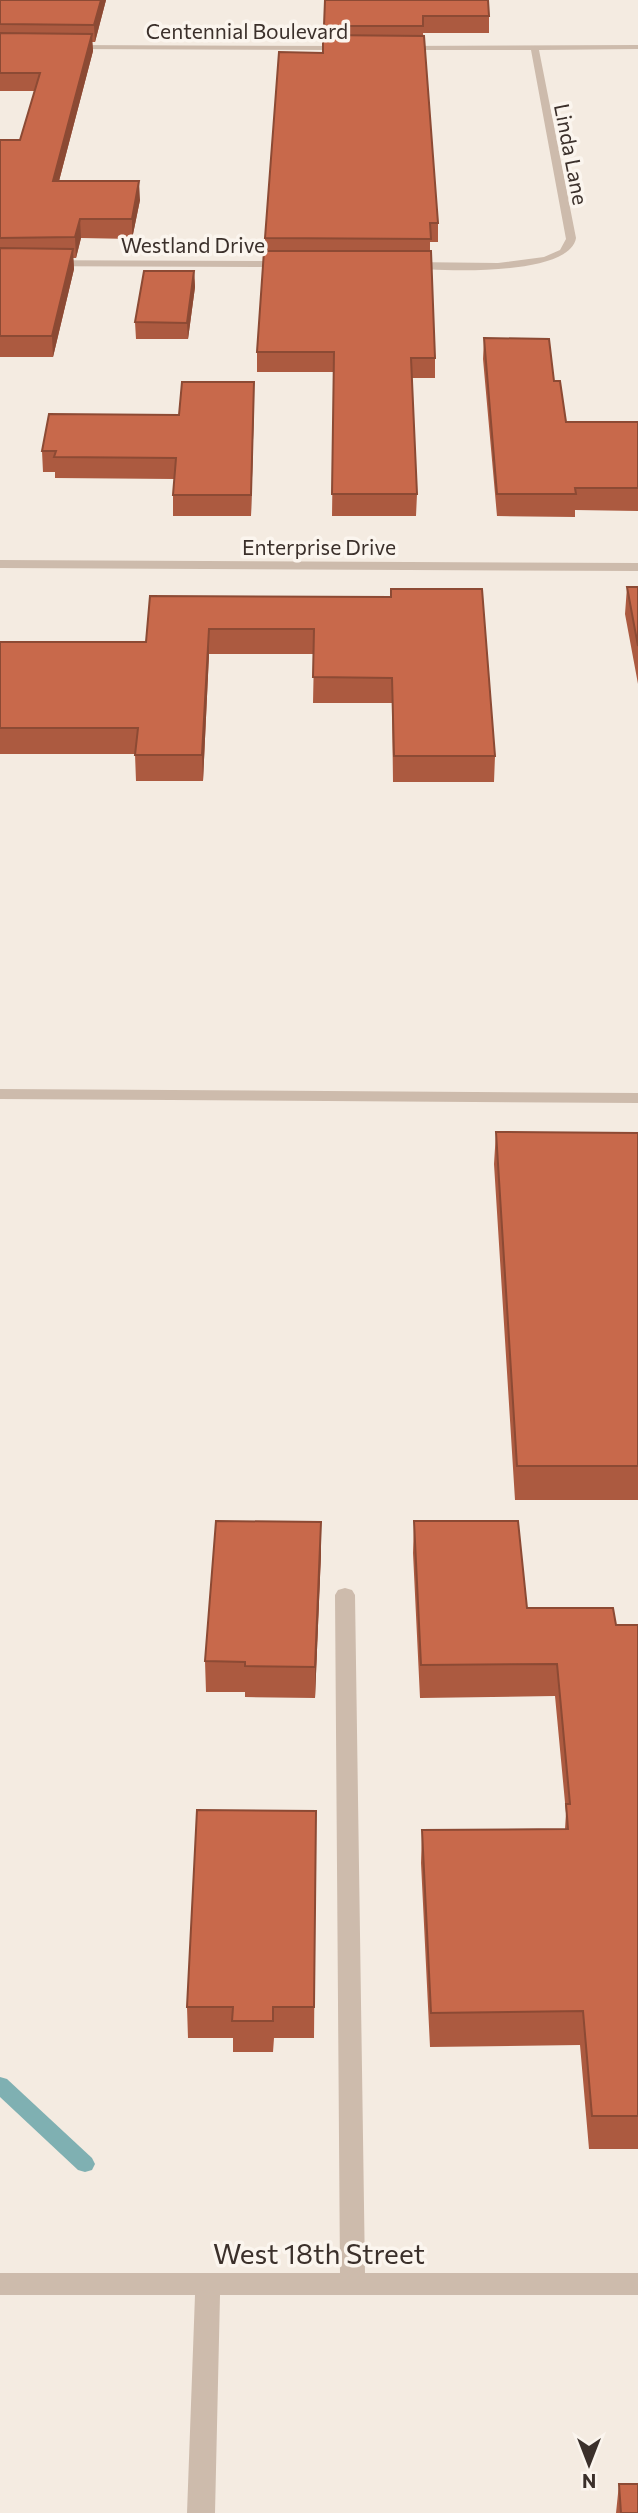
<svg xmlns="http://www.w3.org/2000/svg" width="638" height="2513" viewBox="0 0 638 2513" font-family="Commissioner,sans-serif">
	<style>
		.lines { fill: none; stroke-linecap: round; stroke-linejoin: round }
		.stream { fill: #7fb0b2; fill-rule: evenodd }
		.street { fill: #cdbbac; fill-rule: evenodd }
		.wall { fill: #ac5a40 }
		.shaded-wall { fill: #8c4a34 }
		.building { fill: #c8694b; stroke: #8c4a34; stroke-width: 2 }
		.labels { text-anchor: middle; dominant-baseline: central; stroke-width: 7; stroke-linejoin: round; paint-order: stroke }
		.far-street-label { font-size: 21px; fill: #3b302b; stroke: #fbf5ee }
		.near-street-label { font-size: 28px; fill: #3b302b; stroke: #fbf5ee }
	</style>
	<rect width="100%" height="100%" fill="#f4ebe1"/>
	<g class="lines">
		<path class="stream" d="M 0,2077 L 7,2079 L 92,2158 L 95,2164 L 92,2170 L 85,2172 L 78,2170 L 0,2097 Z"/>
		<path class="street" d="M 67,45 L 346,46 L 350,48 L 346,50 L 70,49 Z
			M 638,45 L 638,49 L 539,50 L 576,238 C 570,277 437,272 405,267 L 404,265 L 409,262 L 498,263 L 544,257 L 560,250 L 566,239 L 531,50 L 402,50 L 399,46 Z
			M 0,260 L 287,261 L 292,264 L 287,267 L 0,266 Z
			M 0,560 L 638,563 L 638,571 L 0,568 Z
			M 0,1089 L 638,1093 L 638,1103 L 0,1099 Z
			M 345,1588 L 352,1590 L 355,1595 L 365,2273 L 638,2273 L 638,2295 L 220,2295 L 215,2513 L 187,2513 L 195,2295 L 0,2295 L 0,2273 L 340,2273 L 335,1595 L 338,1590 Z"/>
	</g>
	<path class="wall" d="M 0,0 L 106,0 L 95,42 L 92,42 L 93,51 L 59,181 L 140,200 L 132,239 L 81,238 L 76,258 L 73,258 L 74,269 L 53,357 L 0,357 L 0,140 L 20,140 L 35,91 L 0,91 Z
		M 325,0 L 489,16 L 489,33 L 423,33 L 438,223 L 438,242 L 430,242 L 430,251 L 435,358 L 435,378 L 412,378 L 417,494 L 416,516 L 332,516 L 334,372 L 257,372 L 257,352 L 265,251 L 265,238 L 323,53 Z
		M 194,271 L 195,287 L 188,339 L 136,339 L 135,322 Z
		M 484,338 L 554,381 L 566,422 L 638,422 L 638,511 L 575,510 L 575,517 L 497,516 L 483,359 Z
		M 254,402 L 251,516 L 173,516 L 173,495 L 174,479 L 55,478 L 55,472 L 43,472 L 42,451 L 179,415 Z
		M 627,587 L 638,587 L 638,684 L 625,614 Z
		M 150,596 L 390,597 L 495,756 L 494,782 L 393,782 L 392,703 L 313,703 L 314,654 L 209,654 L 203,781 L 136,781 L 135,754 L 0,754 L 0,642 L 146,642 Z
		M 496,1132 L 638,1133 L 638,1500 L 515,1500 L 494,1164 Z
		M 414,1521 L 527,1608 L 616,1625 L 638,1625 L 638,2149 L 589,2149 L 580,2045 L 430,2047 L 421,1863 L 422,1830 L 565,1829 L 566,1813 L 555,1696 L 420,1698 L 413,1553 Z
		M 321,1553 L 315,1698 L 245,1697 L 245,1692 L 206,1692 L 205,1661 Z
		M 316,1811 L 314,2038 L 274,2038 L 273,2052 L 233,2052 L 233,2038 L 188,2038 L 187,2007 Z
		M 619,2484 L 638,2513 L 616,2513 Z"/>
	<path class="shaded-wall" d="M 101,0 L 106,0 L 95,42 L 94,25 Z
		M 92,34 L 93,51 L 54,200 L 53,181 Z
		M 139,181 L 140,200 L 132,239 L 132,219 Z
		M 80,219 L 81,238 L 76,258 L 75,237 Z
		M 73,249 L 74,269 L 53,357 L 52,336 Z
		M 194,271 L 195,287 L 188,339 L 187,323 Z
		M 254,382 L 254,402 L 251,516 L 251,495 Z
		M 209,629 L 209,654 L 203,781 L 202,755 Z
		M 321,1522 L 321,1553 L 315,1698 L 315,1667 Z"/>
	<path class="building" d="M 0,0 L 101,0 L 94,25 L 0,24 Z
		M 325,0 L 488,0 L 489,16 L 423,16 L 423,26 L 324,26 Z
		M 0,33 L 92,34 L 53,181 L 139,181 L 132,219 L 80,219 L 75,237 L 0,238 L 0,140 L 20,140 L 40,73 L 0,73 Z
		M 323,35 L 424,36 L 438,223 L 430,223 L 431,239 L 265,238 L 279,52 L 323,53 Z
		M 0,248 L 73,249 L 52,336 L 0,336 Z
		M 264,251 L 431,251 L 435,358 L 411,358 L 417,494 L 332,494 L 334,352 L 257,352 Z
		M 144,271 L 194,271 L 187,323 L 135,322 Z
		M 484,338 L 549,339 L 554,381 L 560,381 L 566,422 L 638,422 L 638,488 L 575,488 L 576,494 L 497,494 Z
		M 182,382 L 254,382 L 251,495 L 173,495 L 176,458 L 54,457 L 56,451 L 42,451 L 49,414 L 179,415 Z
		M 627,587 L 638,587 L 638,646 Z
		M 391,589 L 482,589 L 495,756 L 394,756 L 392,678 L 313,677 L 314,629 L 209,629 L 202,755 L 135,755 L 138,728 L 0,728 L 0,642 L 146,642 L 150,596 L 391,597 Z
		M 496,1132 L 638,1133 L 638,1466 L 517,1466 Z
		M 216,1521 L 321,1522 L 315,1667 L 245,1666 L 245,1662 L 205,1661 Z
		M 414,1521 L 518,1521 L 527,1608 L 613,1608 L 616,1625 L 638,1625 L 638,2116 L 592,2116 L 583,2011 L 431,2013 L 422,1830 L 568,1829 L 566,1804 L 570,1804 L 557,1664 L 421,1665 Z
		M 197,1810 L 316,1811 L 314,2007 L 273,2007 L 273,2021 L 232,2021 L 233,2007 L 187,2007 Z
		M 619,2484 L 638,2484 L 638,2513 L 621,2513 Z"/>
	<g class="labels">
		<g class="far-street-label">
			<text x="247" y="30">Centennial Boulevard</text>
			<text transform="translate(572 154) rotate(79)">Linda Lane</text>
			<text x="193" y="244">Westland Drive</text>
			<text x="319" y="546">Enterprise Drive</text>
		</g>
		<g class="near-street-label">
			<text x="319" y="2253">West 18th Street</text>
		</g>
	</g>
	<g transform="translate(589 2464) rotate(180)" stroke="#fbf5ee" stroke-width="5" paint-order="stroke">
	<path d="M0-5L12 26L0 18L-12 26Z" fill="#3b302b"/>
	<text y="-10" font-size="19" font-weight="bold" text-anchor="middle" fill="#3b302b">N</text>
	</g>
</svg>
